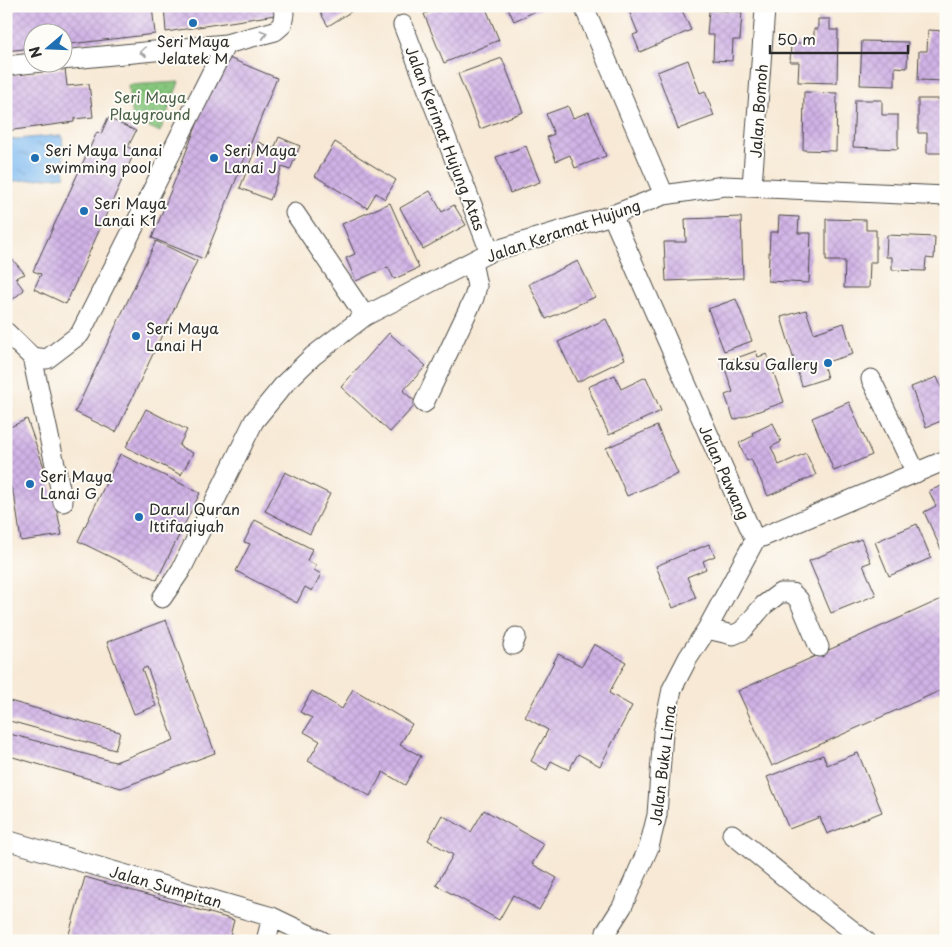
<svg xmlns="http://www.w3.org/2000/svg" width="952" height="947" viewBox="0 0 952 947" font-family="'Playpen Sans',sans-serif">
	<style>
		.park { fill: url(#park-dots); stroke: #587854 }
		.water { fill: url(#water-ripples); stroke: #54728e }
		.building { fill: url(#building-cross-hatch) }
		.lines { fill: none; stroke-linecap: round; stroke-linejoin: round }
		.minor-casing { stroke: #4a4844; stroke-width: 21 }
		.minor { stroke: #fff; stroke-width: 19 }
		.oneway { stroke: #a0a0a0 }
		.poi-dot { fill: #1f6fb2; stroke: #fdfcf7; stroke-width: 2 }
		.labels { text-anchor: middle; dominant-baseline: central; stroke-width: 4; stroke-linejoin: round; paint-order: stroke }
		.poi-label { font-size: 15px; fill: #2b2b2b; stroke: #fdfcf7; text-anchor: start }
		.park-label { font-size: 15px; fill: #4b6148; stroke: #fdfcf7 }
		.street-label { font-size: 15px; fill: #2b2b2b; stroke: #fdfcf7 }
	</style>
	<defs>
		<pattern id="park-dots" width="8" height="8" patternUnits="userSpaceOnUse" patternTransform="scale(1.25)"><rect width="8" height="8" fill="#86c67d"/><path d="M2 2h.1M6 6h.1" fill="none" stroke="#6ea167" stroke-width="1.8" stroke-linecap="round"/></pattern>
		<pattern id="water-ripples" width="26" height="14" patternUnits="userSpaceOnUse" patternTransform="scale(1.25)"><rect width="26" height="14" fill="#7ebaf1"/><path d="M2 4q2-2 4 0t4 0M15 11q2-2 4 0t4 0" fill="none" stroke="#6797c3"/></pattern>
		<pattern id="building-cross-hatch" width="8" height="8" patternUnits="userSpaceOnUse" patternTransform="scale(1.25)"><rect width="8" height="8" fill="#d0b2e6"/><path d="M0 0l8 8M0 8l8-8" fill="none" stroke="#b399c5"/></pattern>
	</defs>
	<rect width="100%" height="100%" fill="#fdfcf7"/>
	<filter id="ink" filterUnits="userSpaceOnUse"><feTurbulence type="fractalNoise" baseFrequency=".02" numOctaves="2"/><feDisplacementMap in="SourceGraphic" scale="10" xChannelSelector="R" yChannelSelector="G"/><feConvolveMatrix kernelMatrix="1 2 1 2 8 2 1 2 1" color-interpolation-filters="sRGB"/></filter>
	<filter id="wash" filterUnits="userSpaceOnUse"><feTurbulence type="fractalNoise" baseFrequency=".0096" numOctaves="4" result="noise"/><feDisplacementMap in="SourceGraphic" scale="20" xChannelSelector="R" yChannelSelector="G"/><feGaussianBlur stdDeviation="1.12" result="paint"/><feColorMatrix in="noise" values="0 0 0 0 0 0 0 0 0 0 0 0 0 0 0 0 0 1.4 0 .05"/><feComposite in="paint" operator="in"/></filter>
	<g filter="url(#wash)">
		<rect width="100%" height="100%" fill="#f7e9d5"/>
		<path class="park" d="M 179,82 L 160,132 L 132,119 L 128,85 Z"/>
		<path class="water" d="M 62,135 L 65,176 L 6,182 L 6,140 Z"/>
		<g id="blocks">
			<path class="building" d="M 6,6 L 152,6 L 155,34 L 62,45 L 62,32 L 32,32 L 32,48 L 6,51 Z
				M 164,6 L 274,6 L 275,15 L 166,32 Z
				M 329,6 L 360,6 L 328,26 L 320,12 Z
				M 443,6 L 485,6 L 499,40 L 444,63 L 424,14 Z
				M 507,6 L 547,6 L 514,21 Z
				M 627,6 L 666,6 L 667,9 L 673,6 L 680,6 L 691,30 L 640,52 L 633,35 L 638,33 Z
				M 709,10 L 742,12 L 740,40 L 733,40 L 732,61 L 713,60 L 714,35 L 707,35 Z
				M 818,19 L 830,19 L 830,30 L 838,30 L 837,83 L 798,82 L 799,62 L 790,62 L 791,43 L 814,43 L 814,29 L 818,29 Z
				M 928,30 L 946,31 L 946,81 L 918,80 L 919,51 L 927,51 Z
				M 862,41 L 908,42 L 907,68 L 895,67 L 895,86 L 860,85 Z
				M 224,56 L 277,78 L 204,259 L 152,238 Z
				M 502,58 L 523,112 L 480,129 L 458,74 Z
				M 688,60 L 700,93 L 705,91 L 714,116 L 678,129 L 657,72 Z
				M 65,68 L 67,86 L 89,84 L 93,117 L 74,119 L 74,122 L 6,131 L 6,76 Z
				M 804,92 L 837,93 L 836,151 L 803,150 Z
				M 918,99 L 946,99 L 946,153 L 927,153 L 927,133 L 918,133 Z
				M 855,100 L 882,100 L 882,115 L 898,115 L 898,149 L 853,147 Z
				M 568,106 L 573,118 L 589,112 L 606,156 L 575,168 L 570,155 L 556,161 L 547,137 L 554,134 L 546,114 Z
				M 108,118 L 136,131 L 128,147 L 135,151 L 66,304 L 34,289 L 41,274 L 33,271 L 97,132 L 101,134 Z
				M 279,137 L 300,146 L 290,170 L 282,167 L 270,200 L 240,188 L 258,142 L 274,149 Z
				M 335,142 L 396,180 L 385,199 L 376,193 L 367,208 L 315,176 Z
				M 526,146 L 540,182 L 510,193 L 496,157 Z
				M 430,191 L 442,212 L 454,205 L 466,225 L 423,249 L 400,208 Z
				M 390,203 L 419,268 L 394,279 L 388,267 L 356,281 L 346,258 L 355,254 L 342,224 Z
				M 779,216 L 799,217 L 798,233 L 811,233 L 809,283 L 768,281 L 770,232 L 778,232 Z
				M 741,217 L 743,278 L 666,281 L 664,242 L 686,242 L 685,219 Z
				M 826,219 L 866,220 L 866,230 L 876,230 L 876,262 L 870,262 L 869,288 L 844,288 L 845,261 L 826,261 Z
				M 887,235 L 935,237 L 934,259 L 926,258 L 925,271 L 892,270 L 892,257 L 886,257 Z
				M 156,241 L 197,261 L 116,432 L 75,412 Z
				M 6,252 L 25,274 L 15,278 L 24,290 L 6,305 Z
				M 578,261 L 595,297 L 546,319 L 529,284 Z
				M 736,299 L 752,341 L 724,351 L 708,309 Z
				M 806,310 L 814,333 L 844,323 L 853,354 L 823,363 L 827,378 L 802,386 L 781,317 Z
				M 606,319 L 625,359 L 577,382 L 558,342 Z
				M 389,333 L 426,366 L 403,391 L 417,403 L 390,432 L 341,387 Z
				M 756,351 L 758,357 L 767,354 L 784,402 L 734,420 L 725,395 L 733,392 L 723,363 Z
				M 615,375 L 621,389 L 646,377 L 661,411 L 609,435 L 588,387 Z
				M 937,377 L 946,399 L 946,419 L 926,427 L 911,387 Z
				M 849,402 L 872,455 L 834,471 L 812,418 Z
				M 146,409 L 187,430 L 179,446 L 193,453 L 181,475 L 126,447 Z
				M 27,419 L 54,496 L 62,535 L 21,541 L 15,500 L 6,472 L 6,429 Z
				M 773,423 L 781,442 L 771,447 L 779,465 L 806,453 L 816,475 L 768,496 L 751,459 L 747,461 L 739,443 L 753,436 L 752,433 Z
				M 657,426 L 678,474 L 627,496 L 606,448 Z
				M 120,454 L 200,493 L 157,580 L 78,541 Z
				M 285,472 L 330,494 L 310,534 L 265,511 Z
				M 946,484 L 946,560 L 924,512 L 936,506 L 929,491 Z
				M 255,520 L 312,549 L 307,561 L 316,565 L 314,570 L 321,574 L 312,591 L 305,587 L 297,603 L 236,571 L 250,544 L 244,542 Z
				M 917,524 L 931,558 L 889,576 L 875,542 Z
				M 861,539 L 871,562 L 863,565 L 876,595 L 831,613 L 809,561 Z
				M 709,544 L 715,556 L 703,561 L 706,569 L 687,577 L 696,598 L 673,608 L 656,566 Z
				M 946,597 L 946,688 L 772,766 L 738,691 Z
				M 166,620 L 215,753 L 121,788 L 6,755 L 6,733 L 115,762 L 174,740 L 147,667 L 142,669 L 156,706 L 134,714 L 107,642 Z
				M 594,644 L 626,662 L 609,693 L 632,706 L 600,766 L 578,754 L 569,770 L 551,761 L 547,770 L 531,761 L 548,730 L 525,717 L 558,654 L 582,666 Z
				M 353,689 L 412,724 L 400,745 L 421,756 L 405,785 L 383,772 L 370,796 L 308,761 L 320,741 L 304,732 L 312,718 L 300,712 L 312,691 L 342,709 Z
				M 6,700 L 120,732 L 115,750 L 6,720 Z
				M 858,753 L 882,812 L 827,834 L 820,817 L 789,829 L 767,777 L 823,755 L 827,765 Z
				M 484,810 L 544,844 L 532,864 L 557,878 L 539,910 L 513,895 L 499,920 L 436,885 L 453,855 L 428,840 L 442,815 L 471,832 Z
				M 85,877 L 234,920 L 230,936 L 244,941 L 67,941 Z"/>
		</g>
	</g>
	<g filter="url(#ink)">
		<use href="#blocks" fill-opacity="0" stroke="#4a4844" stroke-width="1"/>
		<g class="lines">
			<defs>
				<path id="minor" d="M 585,9 L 664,195
					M 403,25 L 490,252
					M 62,60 L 226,44 L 275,31 L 282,25 L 284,14 L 283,6
					M 6,66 L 42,62
					M 752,186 L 765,9 L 768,6
					M 295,213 L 365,316
					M 612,215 L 755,540
					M 6,332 L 32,357 L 47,359 L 80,334 L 226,44
					M 32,357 L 63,502
					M 871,379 L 916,473
					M 424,403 L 474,298 L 477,286 L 472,262
					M 755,540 L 946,460
					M 162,598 L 181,570 L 254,421 L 286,382 L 313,356 L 365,316 L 490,252 L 612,215 L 664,195 L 724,186 L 946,196
					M 707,629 L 733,635 L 742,631 L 764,605 L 780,593 L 792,593 L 799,600 L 819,647
					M 513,645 L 516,637
					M 732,834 L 804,893 L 866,941
					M 6,840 L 272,917 L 322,941
					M 266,941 L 272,917
					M 605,941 L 606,932 L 622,907 L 649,847 L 657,815 L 663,733 L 672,689 L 688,658 L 707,629 L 755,540"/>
			</defs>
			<use href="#minor" class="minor-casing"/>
			<use href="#minor" class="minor"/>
		</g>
		<defs><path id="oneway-chevron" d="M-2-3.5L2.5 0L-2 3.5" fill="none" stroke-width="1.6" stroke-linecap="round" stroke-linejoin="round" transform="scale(1.25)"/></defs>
		<g class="oneway">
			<use href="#oneway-chevron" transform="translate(264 34) rotate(-15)"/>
			<use href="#oneway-chevron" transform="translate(143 52) rotate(174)"/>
		</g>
	</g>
	<g class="poi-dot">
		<circle cx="193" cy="23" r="5"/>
		<circle cx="35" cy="158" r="5"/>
		<circle cx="214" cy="158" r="5"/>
		<circle cx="84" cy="211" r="5"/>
		<circle cx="136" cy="336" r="5"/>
		<circle cx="828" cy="363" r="5"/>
		<circle cx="30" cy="484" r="5"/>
		<circle cx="139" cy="517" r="5"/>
	</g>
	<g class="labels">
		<g class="poi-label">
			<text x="193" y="40" text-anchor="middle">Seri Maya<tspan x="193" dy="17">Jelatek M</tspan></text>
			<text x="45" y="149">Seri Maya Lanai<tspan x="45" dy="17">swimming pool</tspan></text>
			<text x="224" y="149">Seri Maya<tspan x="224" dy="17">Lanai J</tspan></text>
			<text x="94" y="202">Seri Maya<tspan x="94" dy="17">Lanai K1</tspan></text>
			<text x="146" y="327">Seri Maya<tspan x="146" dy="17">Lanai H</tspan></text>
			<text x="818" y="363" text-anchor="end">Taksu Gallery</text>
			<text x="40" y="475">Seri Maya<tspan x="40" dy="17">Lanai G</tspan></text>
			<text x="149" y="508">Darul Quran<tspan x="149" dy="17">Ittifaqiyah</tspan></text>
		</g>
		<g class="park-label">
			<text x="150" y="96">Seri Maya<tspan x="150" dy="17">Playground</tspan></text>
		</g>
		<g class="street-label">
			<text transform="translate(758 111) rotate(-86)">Jalan Bomoh</text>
			<text transform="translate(446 138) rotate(69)">Jalan Kerimat Hujung Atas</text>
			<text transform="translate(563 230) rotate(-19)">Jalan Keramat Hujung</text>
			<text transform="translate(725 472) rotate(66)">Jalan Pawang</text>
			<text transform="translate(662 765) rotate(-83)">Jalan Buku Lima</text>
			<text transform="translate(166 886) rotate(16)">Jalan Sumpitan</text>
		</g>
	</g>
	<rect width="952" height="947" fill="none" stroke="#fdfcf7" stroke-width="25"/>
	<g transform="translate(48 48) rotate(251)"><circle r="24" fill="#fdfcf7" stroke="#a9a8a5"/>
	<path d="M0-4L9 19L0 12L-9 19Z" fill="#1f6fb2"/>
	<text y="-8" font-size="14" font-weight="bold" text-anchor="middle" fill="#2b2b2b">N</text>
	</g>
	<path d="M770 45v8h138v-8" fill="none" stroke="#2b2b2b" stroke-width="2.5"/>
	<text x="777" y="45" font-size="15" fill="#2b2b2b" stroke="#fdfcf7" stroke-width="4" paint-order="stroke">50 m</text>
</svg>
